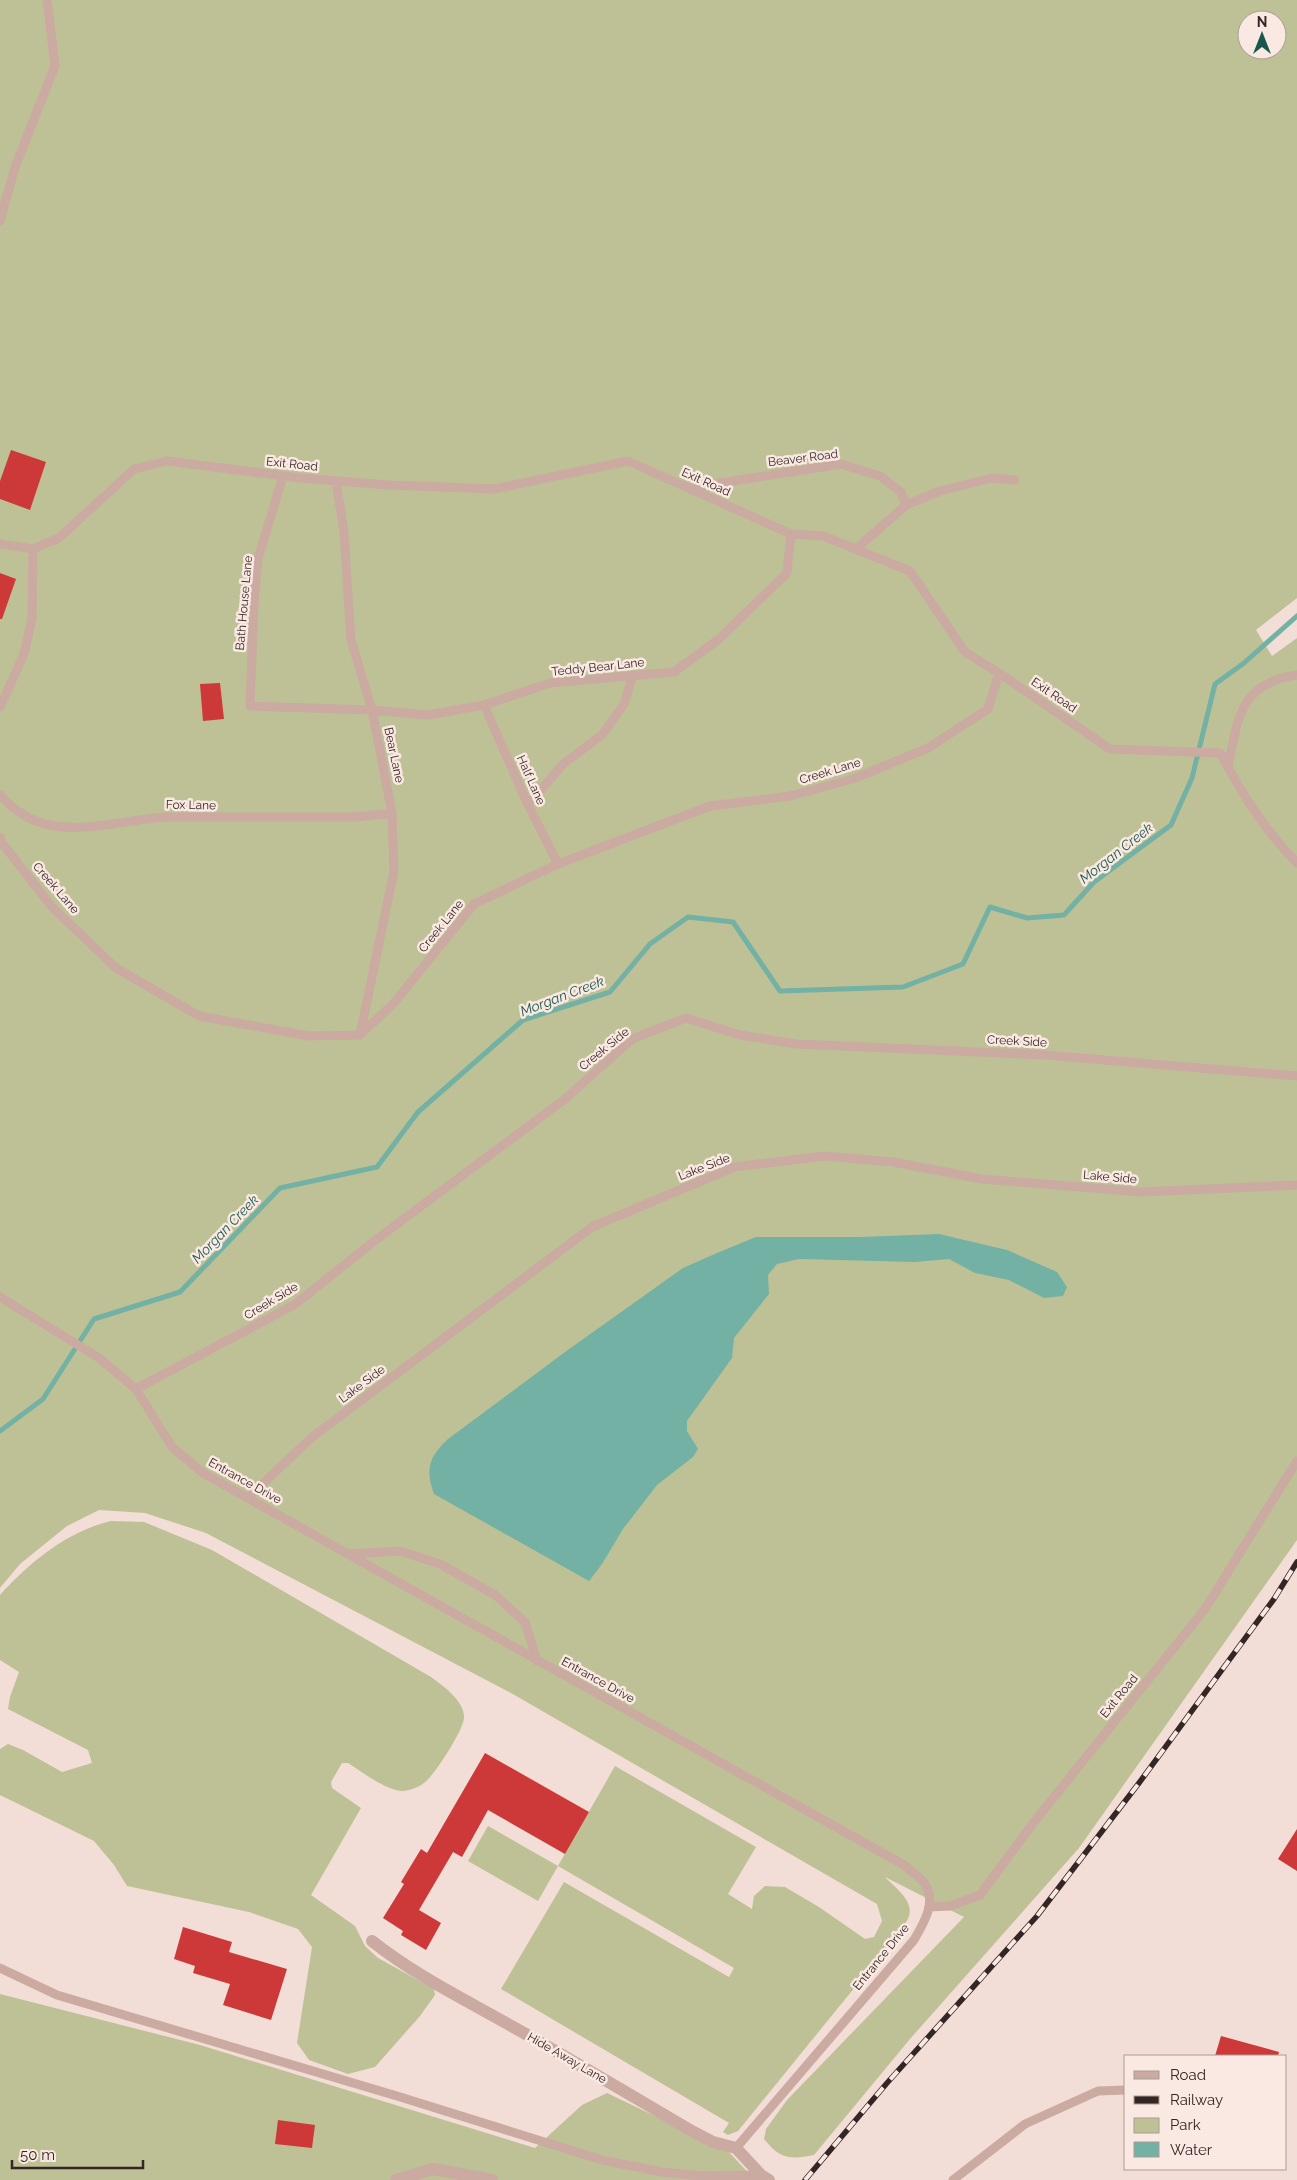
<svg xmlns="http://www.w3.org/2000/svg" width="1297" height="2180" viewBox="0 0 1297 2180" font-family="Raleway,sans-serif">
	<style>
		.green { fill: #bec195; fill-rule: evenodd }
		.water { fill: #73b1a4 }
		.lines { fill: none; stroke-linecap: round; stroke-linejoin: round }
		.stream { stroke: #73b1a4; stroke-width: 5 }
		.building { fill: #cd3839 }
		.service { stroke: #caaaa1; stroke-width: 9 }
		.minor { stroke: #caaaa1; stroke-width: 12 }
		.rail-casing { stroke: #342624; stroke-width: 5.5 }
		.rail { stroke: #fae9e2; stroke-width: 4; stroke-dasharray: 11; stroke-linecap: butt }
		.labels { text-anchor: middle; dominant-baseline: central; stroke-width: 5; stroke-linejoin: round; paint-order: stroke }
		.street-label { font-size: 12px; fill: #342624; stroke: #fae9e2 }
		.water-label { font-size: 14px; font-style: italic; fill: #18584c; stroke: #fae9e2 }
	</style>
	<rect width="100%" height="100%" fill="#f2ded6"/>
	<path class="green" d="M 0,0 L 1297,0 L 1297,598 L 1256,630 L 1272,656 L 1297,638 L 1297,1540 L 1079,1848 L 910,2039 L 814,2155 C 790,2160 780,2159 764,2139 L 766,2129 L 787,2100 L 964,1917 L 885,1877 C 894,1887 914,1900 909,1916 C 907,1922 902,1928 899,1933 L 738,2131 L 728,2135 L 723,2132 L 729,2123 L 501,1989 L 564,1882 L 729,1977 L 734,1968 L 558,1866 L 538,1901 L 468,1861 L 488,1826 L 558,1866 L 615,1766 L 756,1847 L 728,1894 L 752,1909 L 754,1896 L 765,1886 L 785,1887 L 819,1907 L 865,1939 L 874,1937 L 882,1921 L 877,1904 L 511,1693 L 206,1533 L 145,1513 L 99,1510 L 67,1526 L 20,1564 L 0,1588 ZM 1247,20 L 1277,20 L 1277,50 L 1247,50 Z
		M 111,1521 L 144,1522 L 212,1550 L 431,1677 C 443,1686 465,1701 464,1718 C 463,1731 434,1776 424,1783 C 419,1787 409,1791 402,1791 C 383,1789 364,1773 348,1763 L 342,1763 L 331,1782 L 332,1788 L 361,1808 L 311,1895 L 355,1926 L 365,1946 L 378,1958 L 434,1989 L 435,1995 L 420,2016 L 375,2067 L 348,2074 L 309,2060 L 297,2043 L 312,1947 L 298,1929 L 249,1912 L 127,1886 L 114,1865 L 94,1841 L 0,1795 L 0,1749 L 8,1744 L 23,1750 L 62,1772 L 92,1763 L 88,1750 L 8,1709 L 10,1697 L 19,1672 L 0,1660 L 0,1595 C 30,1562 66,1532 111,1521 Z
		M 0,1994 L 200,2045 L 535,2148 L 582,2105 L 607,2093 L 728,2151 L 755,2180 L 0,2180 Z"/>
	<path class="water" d="M 939,1234 L 1007,1250 L 1057,1272 L 1067,1287 L 1063,1296 L 1044,1298 L 1009,1280 L 975,1273 L 949,1259 L 915,1262 L 799,1259 L 777,1264 L 768,1275 L 769,1294 L 734,1338 L 732,1358 L 687,1421 L 687,1431 L 698,1449 L 693,1457 L 657,1485 L 623,1529 L 602,1564 L 589,1581 L 434,1494 C 425,1469 429,1457 448,1439 L 565,1352 L 683,1268 L 717,1253 L 756,1237 L 860,1237 Z"/>
	<g class="lines">
		<path class="stream" d="M 0,1431 L 43,1399 L 94,1319 L 180,1292 L 280,1188 L 377,1167 L 418,1112 L 523,1020 L 610,992 L 650,944 L 688,917 L 733,922 L 780,991 L 903,987 L 963,964 L 990,907 L 1027,918 L 1064,915 L 1094,882 L 1171,825 L 1192,778 L 1215,684 L 1244,663 L 1297,616"/>
	</g>
	<path class="building" d="M 11,450 L 46,462 L 30,510 L 0,499 L 0,481 Z
		M 0,573 L 16,579 L 2,619 L 0,619 Z
		M 220,683 L 224,719 L 203,721 L 200,684 Z
		M 485,1753 L 589,1812 L 565,1854 L 488,1810 L 462,1857 L 453,1852 L 419,1910 L 441,1923 L 426,1950 L 401,1935 L 403,1931 L 383,1918 L 404,1884 L 401,1882 L 421,1849 L 427,1853 Z
		M 1297,1829 L 1297,1871 L 1278,1859 Z
		M 183,1927 L 232,1942 L 229,1952 L 287,1969 L 271,2020 L 223,2005 L 230,1984 L 193,1973 L 195,1966 L 174,1959 Z
		M 1221,2036 L 1279,2052 L 1278,2056 L 1215,2056 Z
		M 278,2120 L 315,2125 L 312,2148 L 275,2144 Z"/>
	<g class="lines">
		<path class="service" d="M 0,221 L 15,167 L 55,66 L 47,0
			M 283,476 L 258,559 L 254,602 L 250,706 L 372,710 L 428,715 L 484,705 L 550,683 L 674,672 L 719,639 L 787,573 L 791,534
			M 336,481 L 344,532 L 351,640 L 372,710 L 392,813 L 394,871 L 360,1035
			M 689,488 L 841,464 L 880,476 L 901,492 L 906,505
			M 0,544 L 33,549 L 59,538 L 134,469 L 167,461 L 300,478 L 389,485 L 494,489 L 628,461 L 791,534 L 823,536 L 910,571 L 965,652 L 999,673 L 1110,749 L 1220,753 C 1242,793 1264,830 1297,863
			M 856,549 L 906,505 L 940,491 L 992,478 L 1015,480
			M 484,705 L 528,805 L 558,864
			M 0,707 L 24,654 L 32,619 L 33,549
			M 1228,767 C 1238,719 1239,683 1297,675
			M 0,795 C 47,849 108,820 167,817 L 355,817 L 392,813
			M 528,805 L 563,764 L 603,734 L 624,704 L 633,675
			M 0,837 L 2,843 L 52,907 L 116,968 L 199,1016 L 309,1036 L 360,1035 L 394,1003 L 474,904 L 558,864 L 710,806 L 790,796 L 853,779 L 928,748 L 988,709 L 999,673
			M 0,1297 L 99,1358 L 136,1389 L 172,1447 L 203,1473 L 904,1865 C 910,1871 921,1877 925,1884 C 937,1903 923,1924 914,1940 L 736,2148
			M 136,1389 L 294,1305 L 377,1239 L 565,1099 L 632,1039 L 686,1018 L 740,1035 L 797,1044 L 1044,1055 L 1297,1076
			M 249,1497 L 311,1438 L 592,1227 L 734,1167 L 825,1156 L 893,1162 L 982,1179 L 1141,1192 L 1297,1185
			M 349,1554 L 400,1551 L 440,1564 L 495,1595 L 525,1622 L 537,1661
			M 929,1907 L 950,1906 L 980,1895 L 1034,1822 L 1205,1609 L 1297,1461
			M 0,1968 L 57,1995 L 397,2096 L 602,2160 L 662,2172 L 702,2176 L 758,2175
			M 953,2180 L 1025,2124 L 1098,2091 L 1126,2090"/>
		<path class="minor" d="M 372,1941 C 416,1976 466,2000 515,2028 C 574,2061 632,2096 690,2130 L 713,2142 L 736,2148 L 761,2175
			M 396,2180 L 433,2169 L 492,2180
			M 751,2180 L 761,2175 L 769,2180"/>
		<defs>
			<path id="rail" d="M 805,2180 L 887,2083 L 1037,1916 L 1139,1783 L 1274,1599 L 1297,1562"/>
		</defs>
		<use href="#rail" class="rail-casing"/>
		<use href="#rail" class="rail"/>
	</g>
	<g class="labels">
		<g class="street-label">
			<text transform="translate(803 458) rotate(-7)">Beaver Road</text>
			<text transform="translate(292 464) rotate(6)">Exit Road</text>
			<text transform="translate(706 482) rotate(24)">Exit Road</text>
			<text transform="translate(244 603) rotate(-85)">Bath House Lane</text>
			<text transform="translate(598 667) rotate(-6)">Teddy Bear Lane</text>
			<text transform="translate(1054 695) rotate(34)">Exit Road</text>
			<text transform="translate(394 755) rotate(78)">Bear Lane</text>
			<text transform="translate(830 771) rotate(-17)">Creek Lane</text>
			<text transform="translate(531 780) rotate(66)">Half Lane</text>
			<text transform="translate(191 805) rotate(1)">Fox Lane</text>
			<text transform="translate(56 888) rotate(49)">Creek Lane</text>
			<text transform="translate(441 926) rotate(-51)">Creek Lane</text>
			<text transform="translate(1017 1041) rotate(3)">Creek Side</text>
			<text transform="translate(604 1049) rotate(-39)">Creek Side</text>
			<text transform="translate(704 1167) rotate(-21)">Lake Side</text>
			<text transform="translate(1110 1177) rotate(5)">Lake Side</text>
			<text transform="translate(271 1301) rotate(-31)">Creek Side</text>
			<text transform="translate(362 1384) rotate(-37)">Lake Side</text>
			<text transform="translate(245 1481) rotate(29)">Entrance Drive</text>
			<text transform="translate(598 1680) rotate(29)">Entrance Drive</text>
			<text transform="translate(1119 1696) rotate(-51)">Exit Road</text>
			<text transform="translate(881 1957) rotate(-51)">Entrance Drive</text>
			<text transform="translate(567 2058) rotate(30)">Hide Away Lane</text>
		</g>
		<g class="water-label">
			<text transform="translate(1116 853) rotate(-38)">Morgan Creek</text>
			<text transform="translate(562 996) rotate(-21)">Morgan Creek</text>
			<text transform="translate(225 1229) rotate(-46)">Morgan Creek</text>
		</g>
	</g>
	<rect x="1124" y="2055" width="162" height="115" fill="#fae9e2" stroke="#ab9b96"/>
	<rect x="1134" y="2071" width="25" height="8" fill="#caaaa1" stroke="#ab9b96"/>
	<text x="1170" y="2080" font-size="15" fill="#342624">Road</text>
	<rect x="1134" y="2096" width="25" height="8" fill="#342624" stroke="#ab9b96"/>
	<text x="1170" y="2105" font-size="15" fill="#342624">Railway</text>
	<rect x="1134" y="2118" width="25" height="15" fill="#bec195" stroke="#ab9b96"/>
	<text x="1170" y="2130" font-size="15" fill="#342624">Park</text>
	<rect x="1134" y="2142" width="25" height="15" fill="#73b1a4" stroke="#ab9b96"/>
	<text x="1170" y="2155" font-size="15" fill="#342624">Water</text>
	<g transform="translate(1262 35)"><circle r="24" fill="#fae9e2" stroke="#ab9b96"/>
	<path d="M0-4L9 19L0 12L-9 19Z" fill="#18584c"/>
	<text y="-8" font-size="14" font-weight="bold" text-anchor="middle" fill="#342624">N</text>
	</g>
	<path d="M12 2160v8h131v-8" fill="none" stroke="#342624" stroke-width="2.5"/>
	<text x="20" y="2160" font-size="15" fill="#342624" stroke="#fae9e2" stroke-width="4" paint-order="stroke">50 m</text>
</svg>
